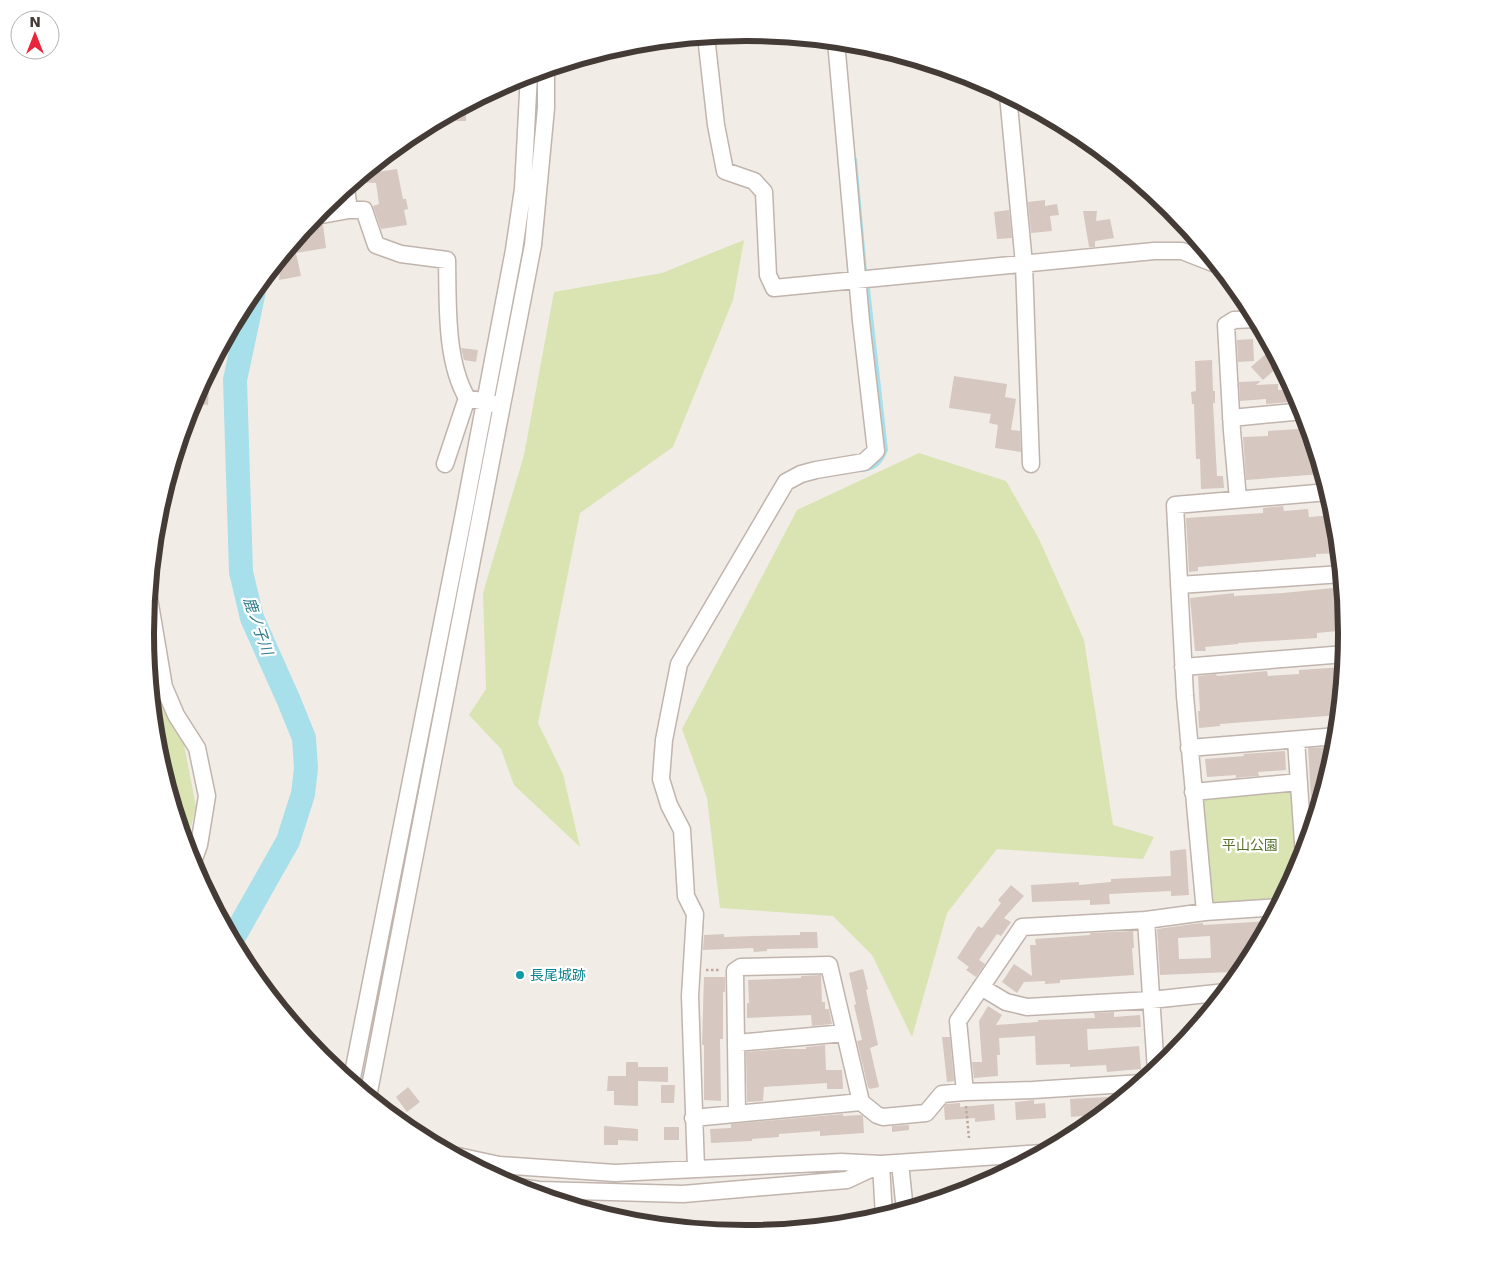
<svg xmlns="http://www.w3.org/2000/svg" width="1493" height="1267" viewBox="0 0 1493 1267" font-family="'DejaVu Sans','Noto Sans JP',sans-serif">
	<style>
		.green { fill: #dae4b2 }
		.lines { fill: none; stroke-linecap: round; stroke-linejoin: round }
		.stream { stroke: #a7e0eb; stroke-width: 4 }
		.river { stroke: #a7e0eb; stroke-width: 24 }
		.building { fill: #d6c8c0; fill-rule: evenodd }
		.minor-casing { stroke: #c0b4ad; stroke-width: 19 }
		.path { stroke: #bea99c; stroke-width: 2.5; stroke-dasharray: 2.5 2.5; stroke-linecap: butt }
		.minor { stroke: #fff; stroke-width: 16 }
		.culture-dot { fill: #0f9aa8; stroke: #fff; stroke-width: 2 }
		.labels { text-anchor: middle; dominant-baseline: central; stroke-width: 4.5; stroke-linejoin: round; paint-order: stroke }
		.park-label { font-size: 14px; fill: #59722d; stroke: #fff }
		.culture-label { font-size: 14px; fill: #0d838f; stroke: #fff; text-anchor: start }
		.water-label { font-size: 15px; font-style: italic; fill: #2f7b8b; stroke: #fff }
		.rim { fill: none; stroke: #443b36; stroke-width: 6 }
	</style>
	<rect width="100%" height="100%" fill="#f2ece7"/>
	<path class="green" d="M 744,240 L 733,300 L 673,447 L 580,513 L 538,723 L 563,774 L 580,847 L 514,785 L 501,749 L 469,715 L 486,689 L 483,593 L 524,455 L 554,292 L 662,273 Z
		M 919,453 L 1006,481 L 1039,539 L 1084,640 L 1113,825 L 1154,837 L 1143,859 L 997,849 L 947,913 L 912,1037 L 872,955 L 833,916 L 720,908 L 707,798 L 682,729 L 797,510 Z
		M 149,666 L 154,685 L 183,739 L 196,807 L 186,846 L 157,750 Z
		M 1292,791 L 1298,870 L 1282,901 L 1209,907 L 1200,798 Z"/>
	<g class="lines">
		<path class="stream" d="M 855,159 L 865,271
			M 863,470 C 876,468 881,462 886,450 L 868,289"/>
		<path class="river" d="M 232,940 L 288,841 L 303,794 L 306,768 L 304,738 L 289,701 L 252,618 L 241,572 L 235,380 L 254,291"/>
	</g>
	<path class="building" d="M 466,105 L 466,121 L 436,121 L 448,115 Z
		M 397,169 L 403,199 L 406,199 L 408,209 L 404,210 L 407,225 L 381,229 L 373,206 L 379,204 L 376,183 L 354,182 L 363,174 Z
		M 1045,200 L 1045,206 L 1057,204 L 1059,215 L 1050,216 L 1052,231 L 1031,233 L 1028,202 Z
		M 1009,210 L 1012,238 L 997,239 L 994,212 Z
		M 1083,211 L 1097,211 L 1096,221 L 1110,219 L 1114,238 L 1095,241 L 1095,247 L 1089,247 Z
		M 309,223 L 313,226 L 323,225 L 326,248 L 296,253 L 301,276 L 279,280 L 280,268 L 282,267 L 281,258 Z
		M 1253,339 L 1254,361 L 1238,362 L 1237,340 Z
		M 461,348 L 478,350 L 476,362 L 464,360 Z
		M 1270,350 L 1281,364 L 1263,380 L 1251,367 Z
		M 1212,360 L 1213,391 L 1215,391 L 1215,403 L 1213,403 L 1217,476 L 1223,476 L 1224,488 L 1201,489 L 1200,459 L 1196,459 L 1194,404 L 1192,404 L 1191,392 L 1196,391 L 1195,361 Z
		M 210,368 L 208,405 L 191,403 L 194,398 Z
		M 954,376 L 1007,384 L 1005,397 L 1016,399 L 1011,430 L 1020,431 L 1021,452 L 995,448 L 998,425 L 989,423 L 991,414 L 949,408 Z
		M 1261,381 L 1256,385 L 1278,384 L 1278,390 L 1294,389 L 1301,401 L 1266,404 L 1266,399 L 1240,401 L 1239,382 Z
		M 1308,425 L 1312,438 L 1310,438 L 1310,459 L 1318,458 L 1321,474 L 1246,480 L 1243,437 L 1268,436 L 1268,431 L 1299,429 L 1299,426 Z
		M 1283,506 L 1284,511 L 1308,509 L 1309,517 L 1334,515 L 1336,535 L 1338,535 L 1340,553 L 1316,554 L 1316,557 L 1198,567 L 1198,571 L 1189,572 L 1186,518 L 1263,513 L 1263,508 Z
		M 1343,587 L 1347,630 L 1317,633 L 1317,638 L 1238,643 L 1238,644 L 1205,647 L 1206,651 L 1195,651 L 1190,598 L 1234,593 L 1234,596 L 1283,593 Z
		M 1344,667 L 1340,715 L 1220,724 L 1220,726 L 1199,728 L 1198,711 L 1200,711 L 1198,676 L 1216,674 L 1217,676 L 1267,671 L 1268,676 L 1299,674 L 1299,670 Z
		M 1331,747 L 1332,763 L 1322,797 L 1311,798 L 1308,748 Z
		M 1285,751 L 1286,770 L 1258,772 L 1259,776 L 1244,777 L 1236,778 L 1236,775 L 1207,777 L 1205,759 L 1244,756 L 1243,754 Z
		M 1186,849 L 1189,895 L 1171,896 L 1171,891 L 1109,894 L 1110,904 L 1090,905 L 1090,900 L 1032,902 L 1031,885 L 1079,882 L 1079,885 L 1111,882 L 1111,879 L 1171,876 L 1170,851 Z
		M 1011,885 L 1024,896 L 1004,918 L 1011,922 L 1001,936 L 997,934 L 979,960 L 985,964 L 976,977 L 966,970 L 969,967 L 957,958 L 978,926 L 982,928 L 1001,903 L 998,900 Z
		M 1271,921 L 1247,967 L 1231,967 L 1231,972 L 1160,975 L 1157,929 L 1193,924 L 1203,923 L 1203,925 ZM 1210,936 L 1211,958 L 1179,959 L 1178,938 Z
		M 1133,931 L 1134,948 L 1132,948 L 1134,975 L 1060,980 L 1060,983 L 1045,984 L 1045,981 L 1024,982 L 1017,993 L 1002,982 L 1014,964 L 1032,976 L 1030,945 L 1036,945 L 1035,939 L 1090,935 L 1090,933 Z
		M 800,932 L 817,932 L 818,948 L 767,949 L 767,951 L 754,952 L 753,948 L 703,950 L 704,935 L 724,934 L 724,937 L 753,936 L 800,935 Z
		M 863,969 L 868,989 L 866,990 L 878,1045 L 870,1048 L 879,1087 L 870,1089 L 868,1087 L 857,1041 L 862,1040 L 854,1005 L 856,1004 L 849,973 Z
		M 821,975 L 822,1002 L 825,1002 L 825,1009 L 829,1009 L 832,1024 L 812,1026 L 811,1015 L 747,1018 L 747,1003 L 749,1003 L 748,980 L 801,978 L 801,976 Z
		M 704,977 L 725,977 L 725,992 L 723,992 L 723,1039 L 720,1039 L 721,1101 L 704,1100 L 704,1045 L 702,1045 Z
		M 988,1006 L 1002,1015 L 996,1025 L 1038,1022 L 1038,1020 L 1095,1018 L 1094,1013 L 1114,1012 L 1114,1017 L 1140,1015 L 1141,1027 L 1087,1029 L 1088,1050 L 1139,1046 L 1141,1069 L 1107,1072 L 1106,1065 L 1070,1067 L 1070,1064 L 1036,1065 L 1035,1036 L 999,1038 L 1000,1055 L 997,1055 L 998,1076 L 974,1078 L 972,1062 L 982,1062 L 979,1021 Z
		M 942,1037 L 950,1037 L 954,1081 L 947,1082 Z
		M 825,1045 L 826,1070 L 842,1070 L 843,1089 L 827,1089 L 827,1083 L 764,1087 L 763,1101 L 747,1102 L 746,1052 L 782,1049 L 806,1049 L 806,1047 Z
		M 626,1062 L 638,1062 L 638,1067 L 668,1067 L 668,1082 L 638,1081 L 638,1106 L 614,1105 L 614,1091 L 607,1091 L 608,1076 L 626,1076 Z
		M 661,1085 L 675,1085 L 674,1103 L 661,1103 Z
		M 408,1087 L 420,1102 L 407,1112 L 396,1097 Z
		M 1125,1096 L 1104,1114 L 1071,1117 L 1070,1099 Z
		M 1034,1100 L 1034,1104 L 1045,1103 L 1046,1118 L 1016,1120 L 1015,1102 Z
		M 960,1103 L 960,1107 L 994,1104 L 995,1120 L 975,1122 L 975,1118 L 945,1120 L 944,1107 L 946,1104 Z
		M 843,1114 L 843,1116 L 861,1115 L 863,1116 L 864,1133 L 820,1136 L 820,1131 L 779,1134 L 779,1137 L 752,1139 L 752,1141 L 711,1143 L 710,1129 L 731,1128 L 731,1124 Z
		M 909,1125 L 909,1130 L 892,1132 L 892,1126 Z
		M 604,1126 L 638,1129 L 638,1141 L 618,1140 L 618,1145 L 604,1145 Z
		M 664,1127 L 679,1127 L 679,1140 L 664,1140 Z"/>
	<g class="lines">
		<defs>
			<path id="minor" d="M 706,36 L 716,125 L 725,171 L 754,181 L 764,192 L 768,275 L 774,288 L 1154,251 L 1182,251 L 1218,265
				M 1008,95 L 1024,264 L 1031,464
				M 346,188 L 349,210
				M 316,216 L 349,210 L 364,210 L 376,245 L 401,254 L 447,260 C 448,303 445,360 467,398 L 494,404
				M 1231,418 L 1304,411
				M 445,464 L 467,398
				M 1238,499 L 1232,431 L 1226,325 L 1234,320 L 1256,319
				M 1179,585 L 1342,574
				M 149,598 L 164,687 L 176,715 L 197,748 L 207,796 L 199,845 L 192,864
				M 1183,667 L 1345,654
				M 1296,740 L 1304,857
				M 1189,748 L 1337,736
				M 1193,792 L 1299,782
				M 1205,912 L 1185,696 L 1175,505 L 1328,492
				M 1146,920 L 1205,912 L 1278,907
				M 981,987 L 1006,1002 L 1027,1007 L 1151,1000 L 1226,992
				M 736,1043 L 845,1033
				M 351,1083 L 463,518 L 514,250 L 523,189 L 529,74
				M 1142,1083 L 1033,1090 L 965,1092 L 958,1021 L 1022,927 L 1146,920 L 1156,1071
				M 368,1097 L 533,245 L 546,108 L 546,69
				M 737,1114 L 735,971 L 741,967 L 829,965 L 861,1102
				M 693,1118 L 861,1102 L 877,1115 L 883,1117 L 926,1113 L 942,1094 L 965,1092
				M 453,1155 L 499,1165 L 615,1173 L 841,1162 L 881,1164 L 1043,1153
				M 900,1163 L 905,1211
				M 881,1164 L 884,1217
				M 696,1169 L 690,996 L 695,914 L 686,896 L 682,830 L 669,805 L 661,779 L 664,740 L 679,664 L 786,482 L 801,474 L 816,470 L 864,462 L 876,451 L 861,321 L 836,41
				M 511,1186 L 539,1190 L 683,1194 L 847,1180 L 879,1165"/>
		</defs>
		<use href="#minor" class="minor-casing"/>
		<path class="path" d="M 706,970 L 720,970
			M 966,1106 L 969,1138"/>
		<use href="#minor" class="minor"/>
	</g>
	<circle class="culture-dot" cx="520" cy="975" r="5"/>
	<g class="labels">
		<g class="park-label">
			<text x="1250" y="845">平山公園</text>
		</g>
		<g class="culture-label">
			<text x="530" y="975">長尾城跡</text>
		</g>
		<g class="water-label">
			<text transform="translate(258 626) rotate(71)">鹿ノ子川</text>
		</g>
	</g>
	<path d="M0 0H1493V1267H0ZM154 633a592 592 0 1 1 1184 0a592 592 0 1 1-1184 0Z" fill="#fff" fill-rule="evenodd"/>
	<path class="rim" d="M154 633a592 592 0 1 1 1184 0a592 592 0 1 1-1184 0Z"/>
	<g transform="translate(35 35)"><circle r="24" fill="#ffffff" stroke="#b4b1af"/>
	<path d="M0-4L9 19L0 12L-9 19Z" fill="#eb2539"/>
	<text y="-8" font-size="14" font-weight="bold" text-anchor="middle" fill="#443b36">N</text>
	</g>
</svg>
